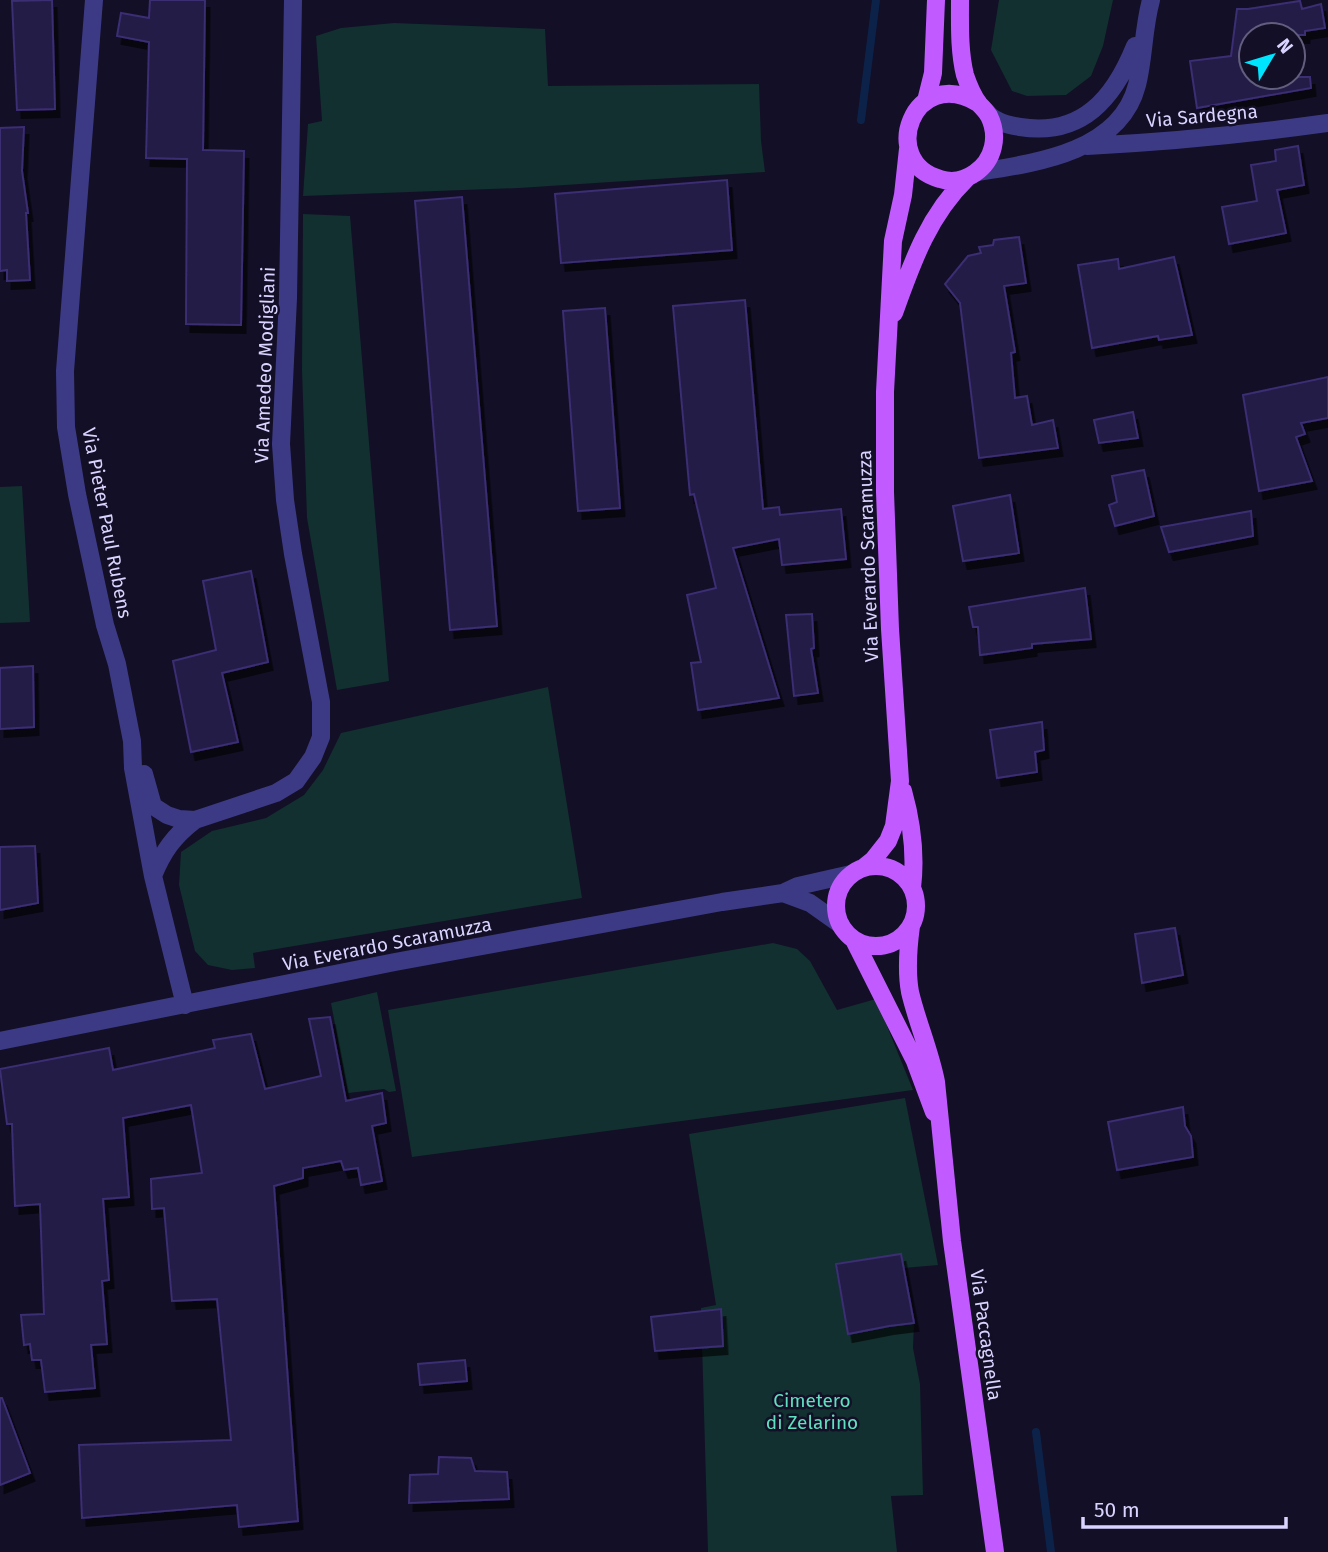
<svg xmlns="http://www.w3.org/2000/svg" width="1328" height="1552" viewBox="0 0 1328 1552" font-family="'Fira Sans',sans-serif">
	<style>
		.green { fill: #12302f }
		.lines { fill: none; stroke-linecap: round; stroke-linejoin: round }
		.stream { stroke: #0c2248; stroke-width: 8 }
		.building { fill: #241b47; stroke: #3b2d73; stroke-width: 2; filter: url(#shadow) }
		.street { stroke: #3d3a85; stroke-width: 18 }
		.primary { stroke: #c25bff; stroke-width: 18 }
		.labels { text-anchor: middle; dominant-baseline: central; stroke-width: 5; stroke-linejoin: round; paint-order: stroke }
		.street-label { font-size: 19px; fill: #d9d4ff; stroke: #130f26 }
		.park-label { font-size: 19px; fill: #5fe0c0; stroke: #130f26 }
	</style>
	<defs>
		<filter id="shadow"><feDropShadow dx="4.5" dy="8" stdDeviation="0" flood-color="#0009"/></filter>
	</defs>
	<rect width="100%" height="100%" fill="#130f26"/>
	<path class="green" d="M 999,0 L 1113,0 L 1103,46 L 1091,76 L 1066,95 L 1027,96 L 1012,91 L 991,50 Z
		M 394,23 L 545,29 L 548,86 L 759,84 L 761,141 L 765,172 L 519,188 L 303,196 L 308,124 L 322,121 L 316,36 L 341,28 Z
		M 303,214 L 350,216 L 389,681 L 337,690 L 307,518 L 302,370 Z
		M 22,486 L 30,622 L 0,623 L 0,487 Z
		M 548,687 L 582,898 L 253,953 L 255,968 L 232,970 L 208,965 L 195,951 L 179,885 L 181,852 L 212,831 L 266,818 L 304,795 L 323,770 L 341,733 Z
		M 773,943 L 797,949 L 810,961 L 837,1010 L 876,999 L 913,1090 L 412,1157 L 388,1010 Z
		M 377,992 L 396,1091 L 389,1092 L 384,1089 L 348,1093 L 331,1003 Z
		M 905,1098 L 938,1265 L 904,1268 L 914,1323 L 913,1348 L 920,1384 L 923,1495 L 891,1496 L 897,1552 L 708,1552 L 701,1308 L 716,1305 L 689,1134 Z"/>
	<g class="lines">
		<path class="stream" d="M 861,120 L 876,0
			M 1036,1432 L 1051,1552"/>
	</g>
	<path class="building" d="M 52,0 L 55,109 L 17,110 L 12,1 Z
		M 150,0 L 205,0 L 203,150 L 244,151 L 241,325 L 186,324 L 187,159 L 146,158 L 149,42 L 117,36 L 121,13 L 149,18 Z
		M 1300,1 L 1302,9 L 1321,4 L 1325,28 L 1305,31 L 1305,35 L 1251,35 L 1251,77 L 1310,77 L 1311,88 L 1197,108 L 1190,61 L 1231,56 L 1237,9 L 1248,9 Z
		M 24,127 L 22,171 L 28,213 L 26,213 L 30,280 L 7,281 L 7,270 L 0,271 L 0,128 Z
		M 1298,146 L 1304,185 L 1277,190 L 1286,233 L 1229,244 L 1222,207 L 1257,201 L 1251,165 L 1276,161 L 1275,150 Z
		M 727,180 L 732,250 L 561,263 L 555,194 Z
		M 462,197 L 497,626 L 450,630 L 415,201 Z
		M 1019,237 L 1026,283 L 1004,286 L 1015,352 L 1011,353 L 1015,398 L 1027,396 L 1032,425 L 1053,420 L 1058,448 L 979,458 L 960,303 L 945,284 L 968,256 L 981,253 L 979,247 L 993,245 L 994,240 Z
		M 1174,257 L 1192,335 L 1159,340 L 1158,336 L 1092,348 L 1078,265 L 1118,259 L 1119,269 Z
		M 745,300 L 763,509 L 779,507 L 780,515 L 841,509 L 846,559 L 782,565 L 779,539 L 733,548 L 779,698 L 698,710 L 691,663 L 701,662 L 687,595 L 716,588 L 694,494 L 690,495 L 673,306 Z
		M 605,308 L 620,508 L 578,511 L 563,311 Z
		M 1328,377 L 1328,418 L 1301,423 L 1305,434 L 1296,437 L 1312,481 L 1259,491 L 1243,395 Z
		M 1133,412 L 1138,438 L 1099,443 L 1094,420 Z
		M 1144,470 L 1154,516 L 1115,526 L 1109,505 L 1117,502 L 1112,476 Z
		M 1010,495 L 1019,553 L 963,561 L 953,506 Z
		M 1251,511 L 1253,536 L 1169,552 L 1161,527 Z
		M 251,571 L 268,662 L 222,673 L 238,742 L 191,752 L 173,661 L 216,650 L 203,581 Z
		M 1085,588 L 1091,639 L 1032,644 L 1032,648 L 980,655 L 978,627 L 973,627 L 969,607 Z
		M 812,614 L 814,648 L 811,649 L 818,693 L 794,696 L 786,615 Z
		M 33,666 L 34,727 L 0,729 L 0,668 Z
		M 1042,722 L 1044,750 L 1035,752 L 1037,772 L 997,778 L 990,730 Z
		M 35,846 L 38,903 L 0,910 L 0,847 Z
		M 1175,928 L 1183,975 L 1142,983 L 1135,934 Z
		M 330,1017 L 346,1101 L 382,1093 L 386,1123 L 372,1126 L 382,1181 L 361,1185 L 358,1168 L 344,1170 L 341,1161 L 303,1168 L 303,1178 L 274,1186 L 298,1521 L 239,1527 L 237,1505 L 82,1518 L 79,1445 L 231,1440 L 217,1299 L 172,1301 L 164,1208 L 152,1209 L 151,1179 L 202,1173 L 191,1105 L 123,1118 L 129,1197 L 103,1199 L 109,1280 L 102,1281 L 107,1344 L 91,1345 L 95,1388 L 45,1392 L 41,1360 L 32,1360 L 30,1344 L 24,1345 L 21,1315 L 44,1314 L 40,1204 L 15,1206 L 12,1124 L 7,1124 L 0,1069 L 109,1048 L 113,1070 L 215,1048 L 213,1040 L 251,1034 L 265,1089 L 321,1076 L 309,1019 Z
		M 1183,1107 L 1185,1126 L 1191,1136 L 1193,1157 L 1117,1170 L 1108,1122 Z
		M 901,1254 L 914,1323 L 889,1326 L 848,1334 L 836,1264 Z
		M 721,1309 L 723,1346 L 655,1351 L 651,1317 Z
		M 465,1360 L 467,1381 L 420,1385 L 418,1364 Z
		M 0,1398 L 2,1398 L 30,1473 L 0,1485 Z
		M 439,1457 L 471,1458 L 475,1471 L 507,1472 L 509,1499 L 409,1503 L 410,1475 L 438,1474 Z"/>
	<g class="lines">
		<path class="street" d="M 94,0 L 65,371 L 66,427 L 77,494 L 105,625 L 117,664 L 132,741 L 133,768 L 153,876 L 185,1005
			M 986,111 C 993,122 1008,125 1020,127 C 1082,137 1114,98 1135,46
			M 1087,146 C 1167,142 1249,134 1328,123
			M 978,172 C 1036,163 1120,152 1137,85 C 1144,58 1143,29 1151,0
			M 144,774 L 153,806 L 167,815 L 179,819 L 195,820 L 276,793 L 296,781 L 313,757 L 321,737 L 321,702 L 293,554 L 285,500 L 281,444 L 288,298 L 293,0
			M 153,876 C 163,851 174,836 195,820
			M 783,893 L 810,903 L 841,925
			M 0,1041 L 395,962 L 722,902 L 783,893 L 798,886 L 851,874"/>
		<path class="primary" d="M 960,0 C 960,24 959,51 965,75 C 968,84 973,96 979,104 C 983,108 986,111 989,116 C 999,136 994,160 975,173 C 965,180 952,183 940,179 C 878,162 913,64 978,103
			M 926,101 L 933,73 L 936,0
			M 894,313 C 912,263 928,216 967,178
			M 903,791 C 912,823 916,855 912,888
			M836 906a40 40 0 1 1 80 0a40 40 0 1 1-80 0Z
			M 863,868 L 873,860 L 888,841 L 894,826 L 900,781 L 890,629 L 885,492 L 885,392 L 893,241 L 903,195 L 908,149
			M 911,926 C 908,948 906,970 910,992 C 917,1022 930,1051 936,1082 L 952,1241 L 995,1552
			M 854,940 L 915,1061 L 934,1112"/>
	</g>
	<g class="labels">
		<g class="street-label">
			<text transform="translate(1202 116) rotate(-5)">Via Sardegna</text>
			<text transform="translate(265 365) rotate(-88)">Via Amedeo Modigliani</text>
			<text transform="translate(107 523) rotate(79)">Via Pieter Paul Rubens</text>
			<text transform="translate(868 556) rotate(-92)">Via Everardo Scaramuzza</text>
			<text transform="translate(387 944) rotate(-11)">Via Everardo Scaramuzza</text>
			<text transform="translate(986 1335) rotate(82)">Via Paccagnella</text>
		</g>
		<g class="park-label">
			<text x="812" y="1400">Cimetero<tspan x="812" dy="22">di Zelarino</tspan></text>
		</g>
	</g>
	<g transform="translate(1272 56) rotate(52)"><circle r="33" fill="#130f26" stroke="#625e7d" stroke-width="2"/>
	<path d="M0-5L12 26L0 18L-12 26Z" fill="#00e5ff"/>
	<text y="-10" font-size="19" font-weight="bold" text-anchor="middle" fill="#d9d4ff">N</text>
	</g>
	<path d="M1083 1517v10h203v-10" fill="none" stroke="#d9d4ff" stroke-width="3.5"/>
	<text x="1094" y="1517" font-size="21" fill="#d9d4ff" stroke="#130f26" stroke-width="5" paint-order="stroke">50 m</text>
</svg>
